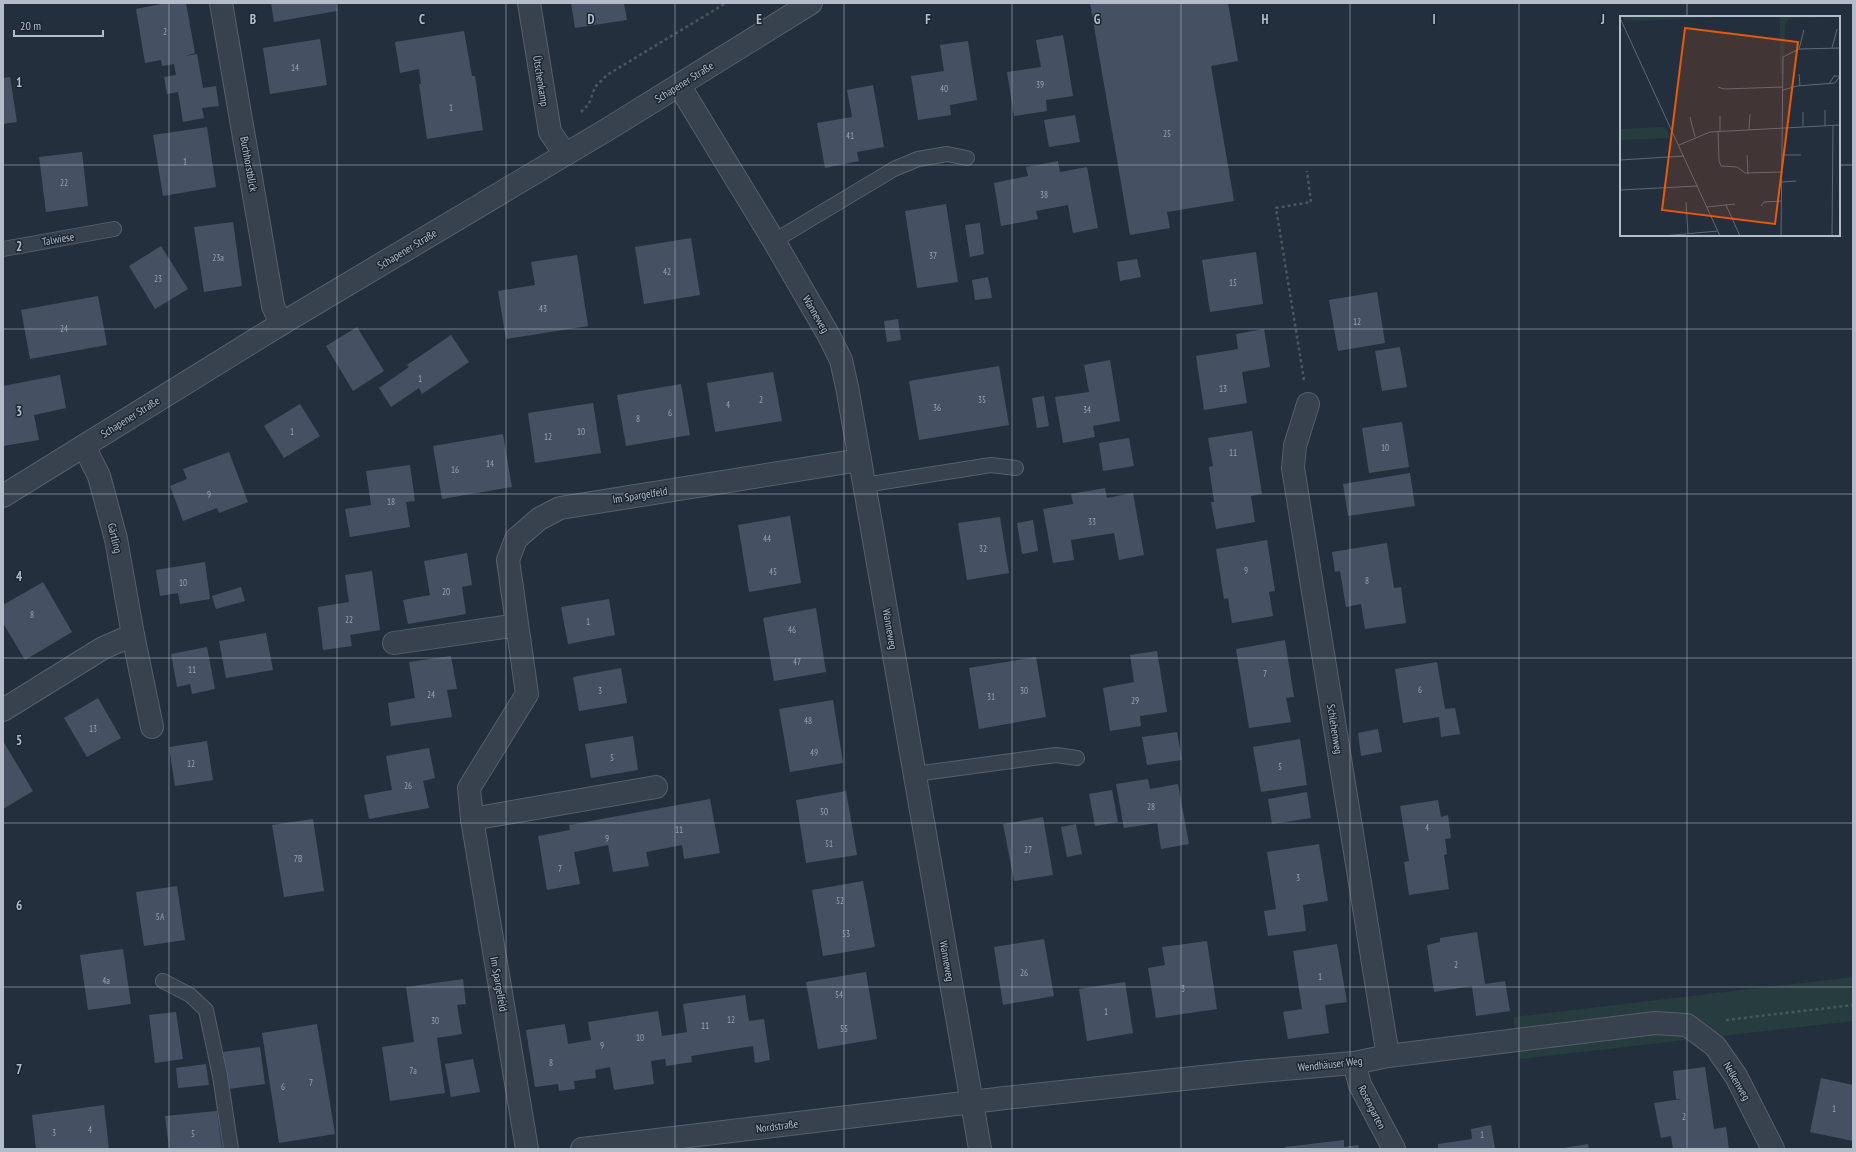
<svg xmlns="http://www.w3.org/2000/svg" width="1856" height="1152" viewBox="0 0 1856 1152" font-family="'PT Sans Narrow',sans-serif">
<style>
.green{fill:#263c3f}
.building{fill:#455162}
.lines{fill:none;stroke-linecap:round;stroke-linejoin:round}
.service-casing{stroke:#565f6c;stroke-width:16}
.minor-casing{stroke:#565f6c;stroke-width:24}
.tertiary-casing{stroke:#565f6c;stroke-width:24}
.path{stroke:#44595c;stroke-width:2.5;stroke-dasharray:3 3;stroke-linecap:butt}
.service{stroke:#38414e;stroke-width:14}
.minor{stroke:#38414e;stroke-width:22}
.tertiary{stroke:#38414e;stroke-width:22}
.grid{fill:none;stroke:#b4bcc9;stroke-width:1;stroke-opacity:0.55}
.labels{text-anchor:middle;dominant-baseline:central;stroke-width:3;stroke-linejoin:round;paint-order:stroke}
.number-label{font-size:9px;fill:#98a1af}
.street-label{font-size:11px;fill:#b4bcc9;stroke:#1d2633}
.inset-road{fill:none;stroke:#5e6776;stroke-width:1}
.view{fill:#e8590c;fill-opacity:0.15;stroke:#e8590c;stroke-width:2}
.inset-edge{fill:none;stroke:#b4bcc9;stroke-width:2}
.grid-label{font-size:13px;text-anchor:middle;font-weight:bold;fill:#b4bcc9;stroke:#1d2633;stroke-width:3;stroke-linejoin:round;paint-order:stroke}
</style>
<rect width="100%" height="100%" fill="#242f3e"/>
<polygon class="green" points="1853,977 1853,1021 1519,1059 1513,1017"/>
<g class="building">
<polygon points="166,3 186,3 195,53 185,56 197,54 203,88 216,86 219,106 202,108 204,118 183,122 178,92 167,94 164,77 176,75 174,64 162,66 161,60 145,63 136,9"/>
<polygon points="271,3 336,3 337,11 274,22"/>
<polygon points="571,3 624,3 627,20 575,28"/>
<polygon points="1090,3 1228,3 1238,61 1211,66 1234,201 1167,212 1170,228 1130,235"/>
<polygon points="464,31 472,76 475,76 483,130 427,139 419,84 421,84 419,69 400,73 395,42"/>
<polygon points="1063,35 1073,96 1046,100 1047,111 1014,116 1007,72 1041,67 1036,40"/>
<polygon points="320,39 327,85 270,94 263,48"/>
<polygon points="968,41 977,100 950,105 951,115 918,120 911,76 944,71 940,45"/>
<polygon points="10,77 17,122 3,124 3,78"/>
<polygon points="873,85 884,147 857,152 859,161 825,168 817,123 852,117 847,90"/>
<polygon points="1075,115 1080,142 1049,147 1044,120"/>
<polygon points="207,127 216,187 163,196 153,135"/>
<polygon points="82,152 88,206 46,212 39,157"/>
<polygon points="1058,161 1060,172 1087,167 1098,228 1073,233 1068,205 1036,211 1038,219 1001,226 994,183 1028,176 1026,167"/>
<polygon points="946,204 958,282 917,288 905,211"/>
<polygon points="233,222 242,286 204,292 194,227"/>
<polygon points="980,223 984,254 970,257 965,225"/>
<polygon points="691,238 700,295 644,304 635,247"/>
<polygon points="161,246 188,289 155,309 129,266"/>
<polygon points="1256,252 1263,304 1210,312 1202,260"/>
<polygon points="577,255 588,326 506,339 498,291 535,285 531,262"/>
<polygon points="1137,259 1141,277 1120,281 1117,262"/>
<polygon points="988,277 992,298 975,300 972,280"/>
<polygon points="1377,292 1385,343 1338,351 1329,300"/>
<polygon points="98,296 107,345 30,359 21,310"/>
<polygon points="898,319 901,340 887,342 884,321"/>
<polygon points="357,327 384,371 353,391 326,346"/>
<polygon points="1264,329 1270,367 1242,372 1247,403 1204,410 1196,356 1238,349 1236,334"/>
<polygon points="451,335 469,362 422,394 419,388 391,407 379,388 409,367 407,365"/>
<polygon points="1400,347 1407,387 1382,391 1375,351"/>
<polygon points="1110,360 1120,421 1093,426 1095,437 1063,443 1055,397 1089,392 1084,365"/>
<polygon points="999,366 1009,425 919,440 909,381"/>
<polygon points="773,372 782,421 715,432 707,383"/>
<polygon points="60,375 66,408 34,415 39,440 3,446 3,386"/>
<polygon points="681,384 690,435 626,446 617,395"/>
<polygon points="1044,396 1049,426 1037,428 1032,398"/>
<polygon points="593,403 601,453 535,463 528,413"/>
<polygon points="300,404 320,436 284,458 264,426"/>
<polygon points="1402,422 1409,467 1369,473 1362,428"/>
<polygon points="1252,431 1262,494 1251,496 1255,522 1216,529 1211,502 1214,502 1209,467 1213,466 1208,438"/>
<polygon points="503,434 512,487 442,499 433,446"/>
<polygon points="1129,438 1134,466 1103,471 1099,443"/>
<polygon points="229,452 248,502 219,513 217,508 183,521 170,486 187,479 183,469"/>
<polygon points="410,465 415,501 406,502 410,527 350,537 345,509 371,505 366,471"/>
<polygon points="1410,473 1415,506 1348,516 1343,484"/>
<polygon points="1105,488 1107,498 1133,493 1144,555 1119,560 1114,533 1071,540 1074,560 1053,563 1043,509 1073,504 1071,494"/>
<polygon points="790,516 801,583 749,592 738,525"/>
<polygon points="1000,517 1009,573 967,580 958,523"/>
<polygon points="1033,520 1038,551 1022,554 1017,523"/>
<polygon points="1267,540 1275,591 1269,592 1273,616 1232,623 1228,598 1224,599 1216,549"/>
<polygon points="1387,543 1394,588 1401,587 1406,623 1365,629 1361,604 1346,607 1340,571 1335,572 1332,552"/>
<polygon points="467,553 472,585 462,587 466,614 408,624 403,600 430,595 424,561"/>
<polygon points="205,562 210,599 180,604 178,593 160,596 156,570"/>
<polygon points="372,571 380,630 350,635 352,646 323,650 318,607 349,602 345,575"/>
<polygon points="43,582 72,632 25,660 3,623 3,605"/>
<polygon points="241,587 245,601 216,609 212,596"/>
<polygon points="609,599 615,635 568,644 561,607"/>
<polygon points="816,608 826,672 774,681 763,618"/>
<polygon points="266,633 273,670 226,678 219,641"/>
<polygon points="1285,640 1294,697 1286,698 1291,722 1249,728 1236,649"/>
<polygon points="207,647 215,689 192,694 190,684 177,687 171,654"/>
<polygon points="1157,651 1167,712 1140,716 1141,726 1110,731 1103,688 1134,682 1130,655"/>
<polygon points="451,656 457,689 447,690 452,717 391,726 388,703 415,698 409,662"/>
<polygon points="1036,657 1046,717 979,729 969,668"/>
<polygon points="1437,662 1445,709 1455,708 1460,734 1441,737 1439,717 1403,723 1395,669"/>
<polygon points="621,668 627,703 579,711 573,677"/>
<polygon points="98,698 121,738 87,757 64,718"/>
<polygon points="833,700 843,763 790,772 779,709"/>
<polygon points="1378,729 1382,752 1361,756 1358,733"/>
<polygon points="1177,732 1182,760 1147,765 1142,737"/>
<polygon points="633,736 638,770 591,778 585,744"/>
<polygon points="1300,739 1307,785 1261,792 1253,747"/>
<polygon points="3,741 33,791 3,809"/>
<polygon points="207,741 213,780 175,786 169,747"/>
<polygon points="429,748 435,778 423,781 429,808 369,819 364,795 392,790 386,756"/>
<polygon points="1148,779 1150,789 1178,784 1189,844 1161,849 1157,823 1124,828 1116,784"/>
<polygon points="1112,790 1118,822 1095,826 1089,794"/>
<polygon points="846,791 857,855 806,863 796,800"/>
<polygon points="1307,792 1311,818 1272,824 1268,799"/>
<polygon points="710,799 720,853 684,859 682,845 646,852 649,866 613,872 608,845 574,852 580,884 547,890 538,836 570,830 569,825"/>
<polygon points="1438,800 1441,817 1448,815 1451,838 1445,839 1447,854 1444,855 1449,889 1409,895 1404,862 1409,861 1400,806"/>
<polygon points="1043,817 1053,875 1014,881 1003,824"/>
<polygon points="313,819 324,891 284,897 272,825"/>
<polygon points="1076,824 1082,854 1067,857 1061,827"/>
<polygon points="1319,844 1328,901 1303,905 1306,931 1268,936 1264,911 1276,909 1267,852"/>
<polygon points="863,881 875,947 823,956 812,890"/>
<polygon points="177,886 185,940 144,946 136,892"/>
<polygon points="1477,932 1485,984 1505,981 1510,1011 1476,1016 1472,986 1434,992 1427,945 1440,942 1440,938"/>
<polygon points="1044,939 1054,996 1003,1005 994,947"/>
<polygon points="1207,941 1217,1009 1156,1018 1148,968 1165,965 1162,947"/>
<polygon points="1337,944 1347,1002 1325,1005 1329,1033 1288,1039 1283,1012 1302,1009 1293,951"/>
<polygon points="123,949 131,1004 88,1010 80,955"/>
<polygon points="866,972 877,1039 818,1049 806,982"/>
<polygon points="463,979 466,1004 457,1005 462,1034 437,1038 445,1093 390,1101 382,1047 414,1042 406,987"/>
<polygon points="1125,982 1133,1033 1087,1041 1079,989"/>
<polygon points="745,995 749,1021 764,1019 770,1060 755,1063 753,1046 691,1056 692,1062 666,1066 665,1059 651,1061 654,1084 614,1090 610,1067 595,1070 596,1078 574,1081 575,1089 559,1091 558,1084 535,1087 526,1030 565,1024 568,1044 591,1040 588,1022 658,1011 662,1036 687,1032 683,1004"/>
<polygon points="176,1012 183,1059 155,1063 149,1015"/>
<polygon points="317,1024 335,1134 279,1143 262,1033"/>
<polygon points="260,1047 265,1084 228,1089 223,1052"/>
<polygon points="473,1059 480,1092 451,1097 445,1064"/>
<polygon points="206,1064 209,1085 178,1088 176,1068"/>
<polygon points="1705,1067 1714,1129 1726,1127 1729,1149 1673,1149 1671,1136 1661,1138 1654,1103 1682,1099 1676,1099 1673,1071"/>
<polygon points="1821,1078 1853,1085 1853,1141 1810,1132"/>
<polygon points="104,1105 109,1149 36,1149 32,1115"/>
<polygon points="217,1111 222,1149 169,1149 165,1116"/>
<polygon points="1491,1125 1495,1149 1438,1149 1438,1144 1472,1139 1471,1129"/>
<polygon points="1344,1140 1344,1147 1358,1145 1359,1149 1285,1149 1285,1147"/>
<polygon points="1588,1144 1589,1149 1564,1149 1564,1148"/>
</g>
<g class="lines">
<g class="service-casing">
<g id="service">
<polyline points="774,241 894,169 918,159 947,154 967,158"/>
<polyline points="3,249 114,229"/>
<polyline points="864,485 991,465 1016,468"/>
<polyline points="915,774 1056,755 1077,758"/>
<polyline points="163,981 190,995 206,1010 220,1076 231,1149"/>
</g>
</g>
<g class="minor-casing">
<g id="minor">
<polyline points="221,3 273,306 281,324"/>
<polyline points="529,3 550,132 565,154"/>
<polyline points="679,85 774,241 828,334 841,360 847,387 860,460 980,1149"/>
<polyline points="1308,404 1295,446 1293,468 1388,1056"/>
<polyline points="84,446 99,476 116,539 133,635 152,727"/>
<polyline points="394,643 517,625"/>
<polyline points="3,710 103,648 133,635"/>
<polyline points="472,819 656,787"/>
<polyline points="1354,1063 1360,1085 1394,1149"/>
<polyline points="527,1149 472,819 469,788 527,694 508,560 516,539 539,519 560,508 860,460"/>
<polyline points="582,1149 1005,1098 1249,1072 1354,1063 1388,1056 1655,1023 1687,1025 1715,1046 1736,1076 1773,1149"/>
</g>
</g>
<g class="tertiary-casing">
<polyline id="tertiary" points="3,496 281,324 613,126 811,3"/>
</g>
<g class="path">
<polyline points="581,112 589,104 595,87 607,75 726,3"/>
<polyline points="1304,380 1276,208 1311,202 1307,171"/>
<polyline points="1726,1020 1853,1005"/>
</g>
<use href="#service" class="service"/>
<use href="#minor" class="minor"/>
<use href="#tertiary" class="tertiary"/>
</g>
<path class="grid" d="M169 3V1149M337 3V1149M506 3V1149M675 3V1149M844 3V1149M1012 3V1149M1181 3V1149M1350 3V1149M1519 3V1149M1687 3V17M3 165H1621M1839 165H1853M1687 235V1149M3 329H1853M3 494H1853M3 658H1853M3 823H1853M3 987H1853"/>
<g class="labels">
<g class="number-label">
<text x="165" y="31">2</text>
<text x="295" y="67">14</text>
<text x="1040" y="84">39</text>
<text x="944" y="88">40</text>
<text x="451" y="107">1</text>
<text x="1167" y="133">25</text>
<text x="850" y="135">41</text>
<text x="185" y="161">1</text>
<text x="64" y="182">22</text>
<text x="1044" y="194">38</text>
<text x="933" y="255">37</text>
<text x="218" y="257">23a</text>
<text x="667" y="271">42</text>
<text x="158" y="278">23</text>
<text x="1233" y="282">15</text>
<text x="543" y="308">43</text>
<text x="1357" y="321">12</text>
<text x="64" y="328">24</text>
<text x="420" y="378">1</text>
<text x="1223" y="388">13</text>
<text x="761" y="399">2</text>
<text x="982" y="399">35</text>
<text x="728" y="404">4</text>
<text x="937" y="407">36</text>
<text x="1087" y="409">34</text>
<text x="670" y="412">6</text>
<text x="638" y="418">8</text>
<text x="292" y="431">1</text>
<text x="581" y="431">10</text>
<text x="548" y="436">12</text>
<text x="1385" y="447">10</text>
<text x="1233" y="452">11</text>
<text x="490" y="463">14</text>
<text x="455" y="469">16</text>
<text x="209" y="494">9</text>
<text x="391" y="501">18</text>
<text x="1092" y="521">33</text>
<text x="767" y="538">44</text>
<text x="983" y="548">32</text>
<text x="1246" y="570">9</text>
<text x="773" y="571">45</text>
<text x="1367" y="580">8</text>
<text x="183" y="582">10</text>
<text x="446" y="591">20</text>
<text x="32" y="614">8</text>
<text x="349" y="619">22</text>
<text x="588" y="621">1</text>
<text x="792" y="629">46</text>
<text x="797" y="661">47</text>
<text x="192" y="669">11</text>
<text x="1265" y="673">7</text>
<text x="1420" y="689">6</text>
<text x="600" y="690">3</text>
<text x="1024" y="690">30</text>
<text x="431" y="694">24</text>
<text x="991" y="696">31</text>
<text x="1135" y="700">29</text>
<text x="808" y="720">48</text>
<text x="93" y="728">13</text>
<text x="814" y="752">49</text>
<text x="612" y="757">5</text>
<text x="191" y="763">12</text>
<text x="1280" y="766">5</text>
<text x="408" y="785">26</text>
<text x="1151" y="806">28</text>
<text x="824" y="811">50</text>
<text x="1427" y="827">4</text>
<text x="679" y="829">11</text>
<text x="607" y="838">9</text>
<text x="829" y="843">51</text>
<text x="1028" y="849">27</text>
<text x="298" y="858">7B</text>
<text x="560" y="868">7</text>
<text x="1298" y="877">3</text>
<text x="840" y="900">52</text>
<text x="160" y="916">5A</text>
<text x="846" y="933">53</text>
<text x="1456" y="964">2</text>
<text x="1024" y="972">26</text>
<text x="1320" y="976">1</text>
<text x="106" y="980">4a</text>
<text x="1183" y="988">3</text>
<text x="839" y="994">54</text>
<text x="1106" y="1011">1</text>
<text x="731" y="1019">12</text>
<text x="435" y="1020">30</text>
<text x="705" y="1025">11</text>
<text x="844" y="1028">55</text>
<text x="640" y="1037">10</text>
<text x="602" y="1045">9</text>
<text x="551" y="1062">8</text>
<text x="413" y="1070">7a</text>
<text x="311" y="1082">7</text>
<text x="283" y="1086">6</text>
<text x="1834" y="1108">1</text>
<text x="1684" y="1116">2</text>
<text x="90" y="1129">4</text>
<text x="54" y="1132">3</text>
<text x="193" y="1133">5</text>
<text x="1482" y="1134">1</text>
</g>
<g class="street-label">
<text transform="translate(541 81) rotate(81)">Ütschenkamp</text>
<text transform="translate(684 82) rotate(-32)">Schapener Straße</text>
<text transform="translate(249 164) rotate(80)">Buchhorstblick</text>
<text transform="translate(58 239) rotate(-10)">Talwiese</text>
<text transform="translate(407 249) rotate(-31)">Schapener Straße</text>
<text transform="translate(816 314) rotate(60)">Wanneweg</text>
<text transform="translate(130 417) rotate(-32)">Schapener Straße</text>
<text transform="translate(640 495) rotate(-9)">Im Spargelfeld</text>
<text transform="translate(115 538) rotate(77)">Gärtling</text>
<text transform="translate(890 629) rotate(80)">Wanneweg</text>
<text transform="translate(1335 729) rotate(81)">Schlehenweg</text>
<text transform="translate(947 961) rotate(80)">Wanneweg</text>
<text transform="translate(499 984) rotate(80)">Im Spargelfeld</text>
<text transform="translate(1330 1064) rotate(-6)">Wendhäuser Weg</text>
<text transform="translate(1737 1081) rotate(60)">Nelkenweg</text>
<text transform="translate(1372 1107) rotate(63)">Rosengarten</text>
<text transform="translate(777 1126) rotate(-7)">Nordstraße</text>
</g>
</g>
<g transform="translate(1620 16)">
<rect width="220" height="220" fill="#242f3e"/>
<path d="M2 0H130L5 5ZM160 0H220L168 3 165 9 164 58H160ZM45 111 50 122 0 124V113Z" fill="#263c3f"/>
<path class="inset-road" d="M0 2 100 220M212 32 217 13M179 33 184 14M179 58 180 70M209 68 214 60H219M98 71 104 73 163 71M163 74 177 70 215 67 220 60M205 94V110M70 101 75 121M183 111V96M129 114 130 98M98 115 99 145 101 150 117 151 125 157 162 156M100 115V100M59 129 90 116 220 109M127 139 128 158M162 139H181M0 144 64 140M162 166 176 165M0 174 78 170M66 186 68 218M106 189 120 220M141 190 144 186 162 185M87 191 115 188M43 220 98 215M161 220 163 41 179 33 220 32M212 220 213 110"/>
<path class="view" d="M65 12 178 26 155 208 42 194Z"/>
<rect width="220" height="220" class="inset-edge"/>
</g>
<g class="grid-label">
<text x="253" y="24">B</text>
<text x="422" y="24">C</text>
<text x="591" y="24">D</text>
<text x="759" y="24">E</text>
<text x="928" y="24">F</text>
<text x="1097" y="24">G</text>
<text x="1265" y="24">H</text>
<text x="1434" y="24">I</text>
<text x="1603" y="24">J</text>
<text x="19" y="87">1</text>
<text x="19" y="251">2</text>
<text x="19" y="416">3</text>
<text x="19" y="581">4</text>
<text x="19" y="745">5</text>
<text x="19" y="910">6</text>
<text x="19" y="1074">7</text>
</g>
<rect width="1856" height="1152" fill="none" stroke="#b4bcc9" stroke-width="8"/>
<path d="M14 30v6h89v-6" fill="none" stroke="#b4bcc9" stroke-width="2"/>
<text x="20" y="30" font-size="12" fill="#b4bcc9" stroke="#1d2633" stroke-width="3" paint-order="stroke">20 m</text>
</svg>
